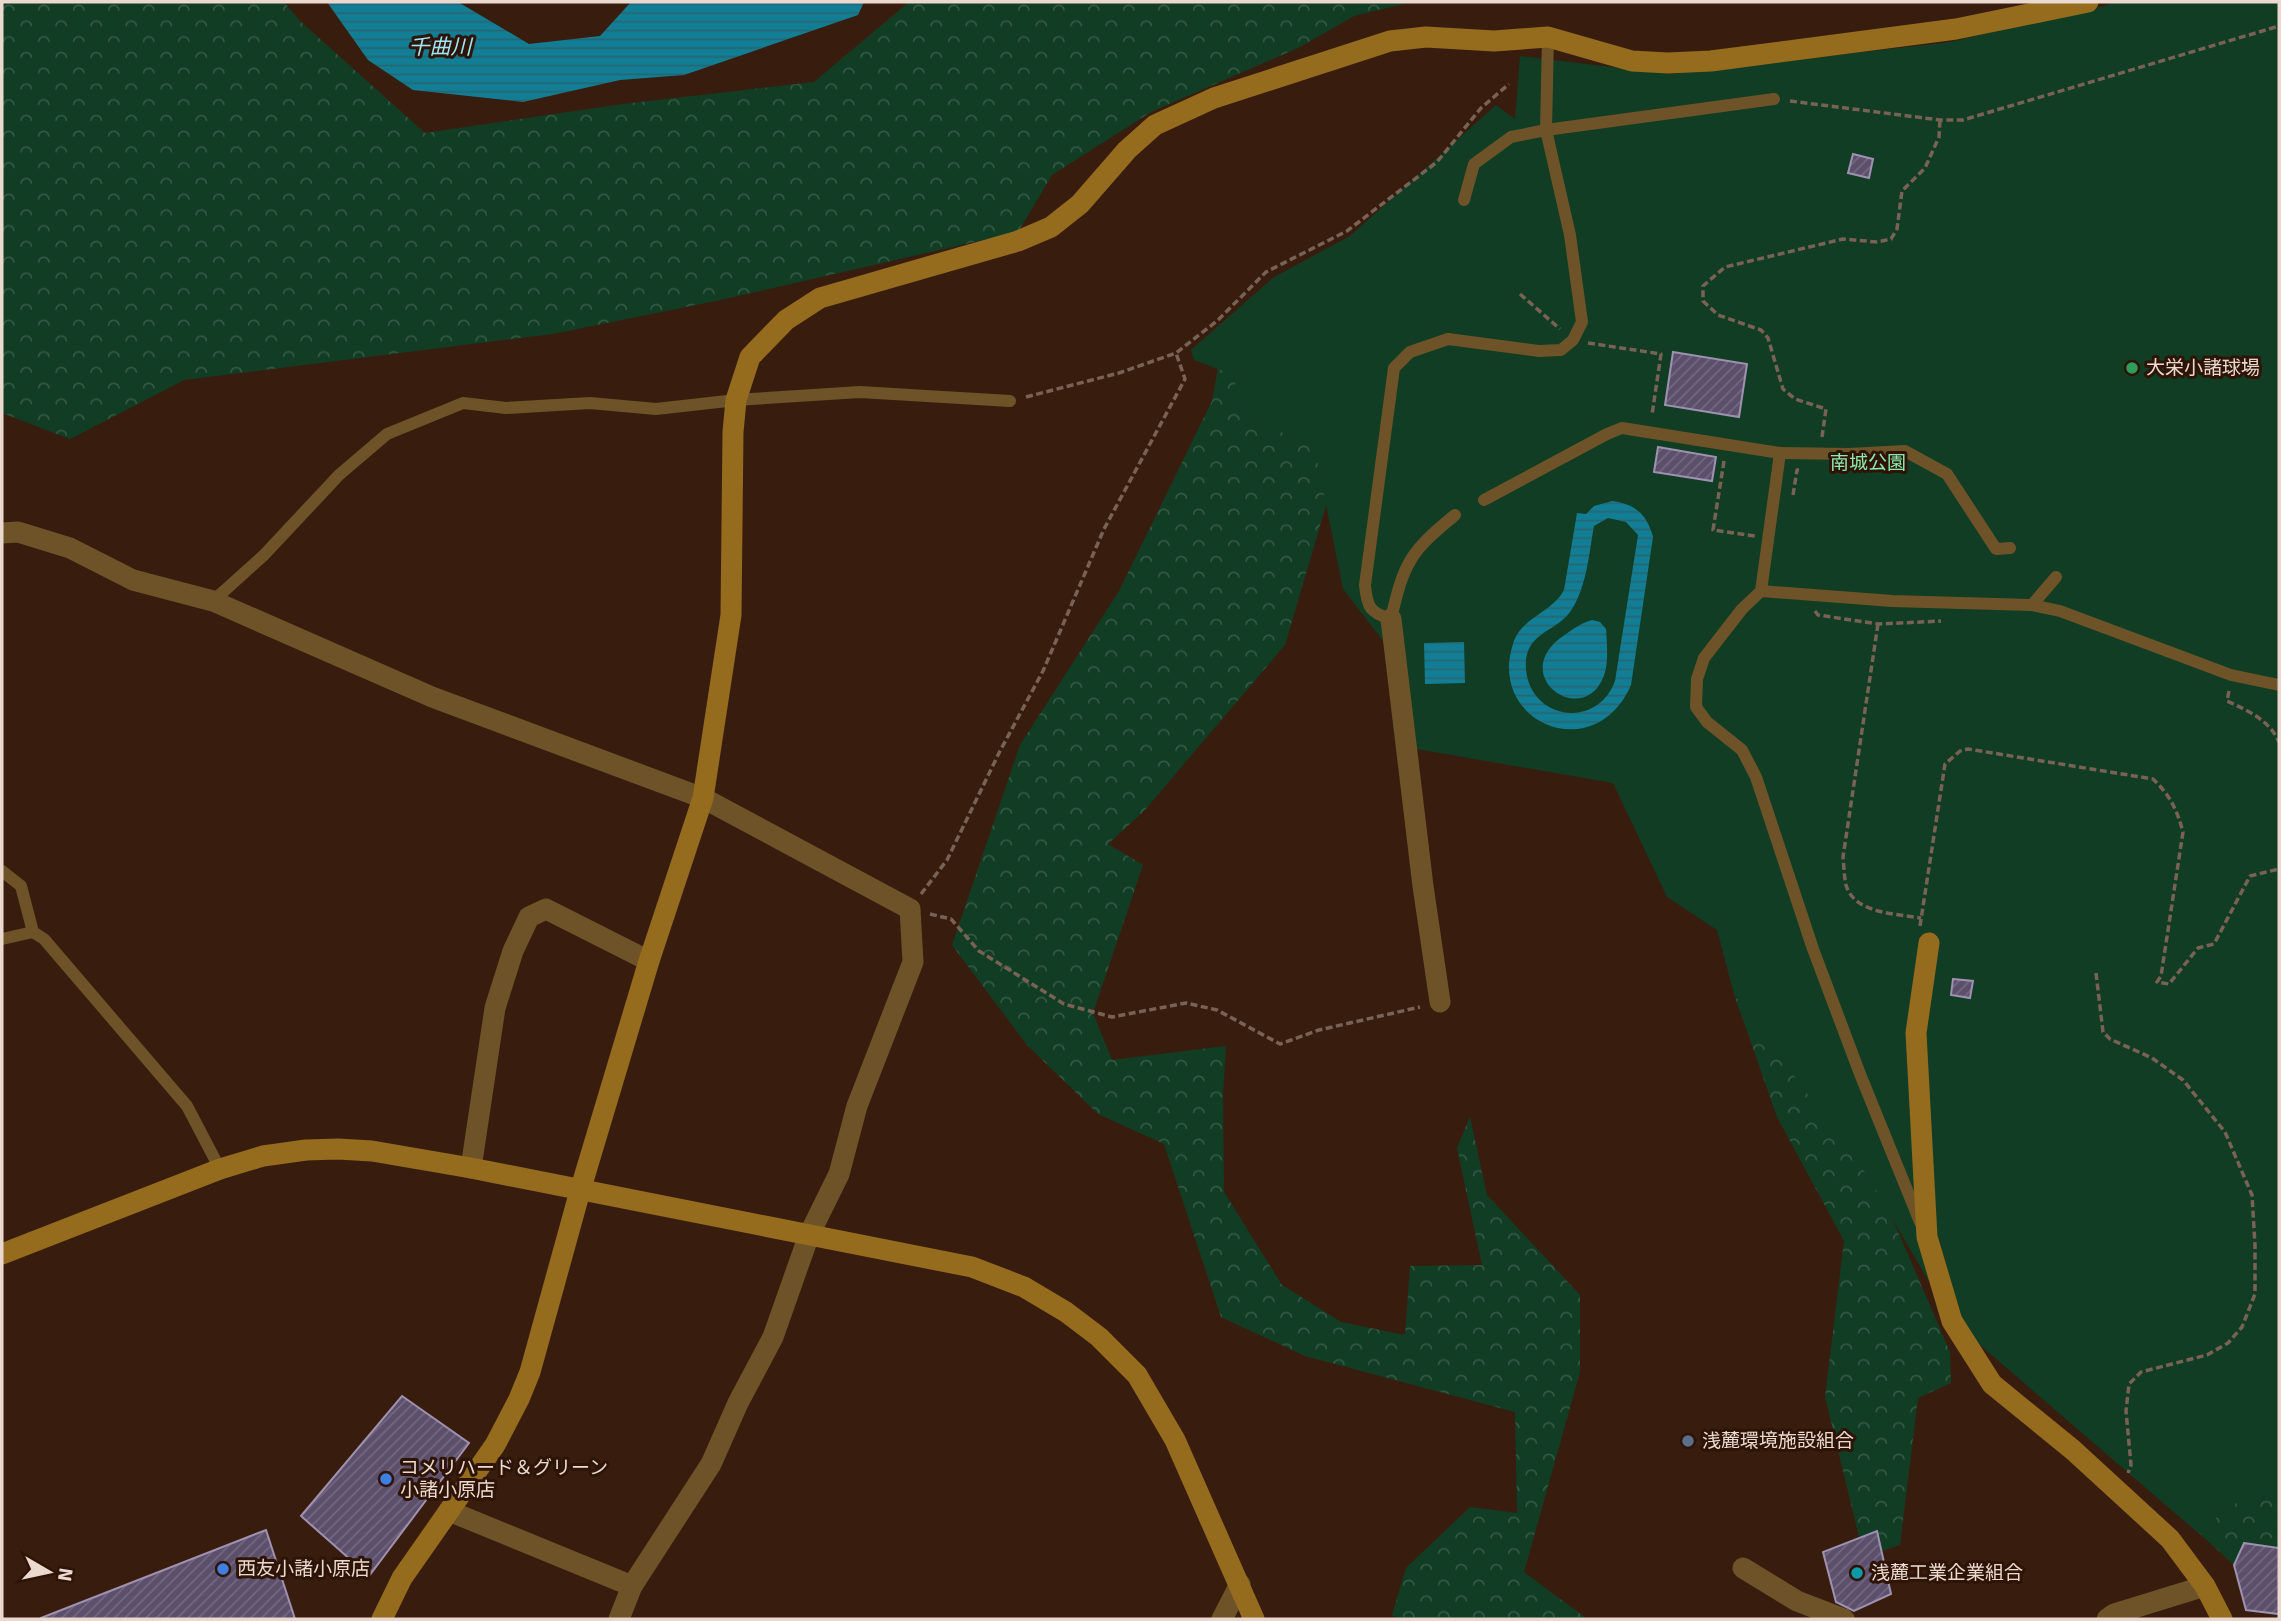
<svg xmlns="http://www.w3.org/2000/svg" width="2281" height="1621" viewBox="0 0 2281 1621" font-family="Signika,'Noto Sans JP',sans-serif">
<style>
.forest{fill:url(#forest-crowns)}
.park{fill:#103d24}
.water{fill:url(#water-rules);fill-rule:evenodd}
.building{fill:url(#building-hatch);stroke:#9f91b0;stroke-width:2}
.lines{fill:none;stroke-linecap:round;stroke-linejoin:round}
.path{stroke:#796155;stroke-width:3.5;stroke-dasharray:7 3.5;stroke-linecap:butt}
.lane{stroke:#6d5327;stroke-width:12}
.street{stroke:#6d5327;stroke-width:21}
.secondary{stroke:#956b1e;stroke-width:21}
.leisure-dot{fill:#2e9e5b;stroke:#2d1406;stroke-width:2.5}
.service-dot{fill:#5c6f8a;stroke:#2d1406;stroke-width:2.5}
.shop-dot{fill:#3f7fe0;stroke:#2d1406;stroke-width:2.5}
.culture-dot{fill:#0f9aa8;stroke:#2d1406;stroke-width:2.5}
.labels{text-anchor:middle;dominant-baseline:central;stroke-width:6;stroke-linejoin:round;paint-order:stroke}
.poi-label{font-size:19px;fill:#ebd9d0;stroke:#2d1406;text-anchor:start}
.park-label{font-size:19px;fill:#8aeaaf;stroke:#2d1406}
.water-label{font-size:21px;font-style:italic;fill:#9fe5f8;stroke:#2d1406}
</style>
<defs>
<pattern id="forest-crowns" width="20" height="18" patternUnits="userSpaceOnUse" patternTransform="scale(1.75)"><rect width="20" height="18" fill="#103d24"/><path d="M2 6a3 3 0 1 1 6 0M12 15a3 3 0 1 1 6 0" fill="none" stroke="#335843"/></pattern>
<pattern id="water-rules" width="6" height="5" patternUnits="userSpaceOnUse" patternTransform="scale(1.75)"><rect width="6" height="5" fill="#127e95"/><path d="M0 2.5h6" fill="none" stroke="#276672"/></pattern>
<pattern id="building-hatch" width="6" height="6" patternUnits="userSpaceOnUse" patternTransform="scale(1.75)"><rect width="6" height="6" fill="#5c4f6c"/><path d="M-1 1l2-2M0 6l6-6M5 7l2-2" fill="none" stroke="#746880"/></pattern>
</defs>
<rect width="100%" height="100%" fill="#381d0f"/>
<g class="forest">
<polygon points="2,2 284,2 300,21 425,133 623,104 814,82 909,2 1412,2 1354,16 1298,48 1151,112 1052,175 1018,232 725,299 553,334 184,380 70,439 2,413"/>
<polygon points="1378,215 1355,407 1285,645 1144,811 1108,844 1143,865 1093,1013 1112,1060 1226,1046 1223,1093 1224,1192 1282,1285 1341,1322 1405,1335 1410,1266 1482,1265 1457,1148 1470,1117 1487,1195 1580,1295 1580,1372 1524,1572 1587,1619 1400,1619 1392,1615 1406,1568 1470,1507 1517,1513 1515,1412 1305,1356 1221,1317 1164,1144 1098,1114 1027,1045 952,945 1020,745 1119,591 1212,401 1225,330"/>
<polygon points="1734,994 1874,1176 1950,1352 1951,1383 1918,1398 1900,1545 1864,1557 1825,1397 1844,1241 1777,1117"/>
<polygon points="2279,1396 2279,1556 2234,1565 2166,1503"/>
</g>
<polygon class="park" points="2113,2 2279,2 2279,1498 2240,1500 2197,1532 1952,1321 1865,1172 1734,994 1717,930 1667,897 1613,783 1405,747 1394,655 1343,589 1314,445 1240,416 1234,375 1194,360 1191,350 1274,277 1350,236 1496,105 1515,119 1520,56 1671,74 1950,42 2104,6"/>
<g class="water">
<polygon points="327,2 458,2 529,44 600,36 631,2 864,2 858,15 684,75 620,80 523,102 413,90 368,60"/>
<path d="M1612 501C1636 504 1647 515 1653 537L1631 685C1595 768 1487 723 1513 644 1521 617 1552 613 1564 590L1577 513 1586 514 1594 506ZM1608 518 1626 522 1638 535 1615 681C1597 730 1530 720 1526 669 1523 631 1558 633 1572 609 1587 585 1589 553 1594 526Z"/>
<path d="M1592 620 1600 622 1606 629C1607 644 1609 665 1603 678 1582 727 1511 678 1559 639 1569 632 1580 623 1592 620Z"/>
<polygon points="1464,642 1465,683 1425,684 1424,643"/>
</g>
<g class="building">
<polygon points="1853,154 1873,159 1869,178 1848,173"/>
<polygon points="1673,352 1747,364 1739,417 1665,405"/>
<polygon points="1658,447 1716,457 1712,481 1654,472"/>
<polygon points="1953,979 1973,981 1970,998 1951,995"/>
<polygon points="402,1396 469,1443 369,1576 301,1516"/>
<polygon points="266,1530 295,1619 41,1619 41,1618"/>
<polygon points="1877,1531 1891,1594 1854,1611 1836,1602 1823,1552"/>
<polygon points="2244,1543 2279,1548 2279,1614 2246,1610 2234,1565"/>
</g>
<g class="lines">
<g class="path">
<polyline points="1790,101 1940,120 1963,120 2279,26"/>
<polyline points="1520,294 1560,329"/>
<polyline points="1588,343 1661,354 1652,415"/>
<polyline points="1026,397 1119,373 1176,353 1217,321 1266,272 1347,231 1437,162 1481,108 1509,84"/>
<polyline points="1822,437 1826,409 1795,399 1783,389 1768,338 1761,330 1718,315 1703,301 1703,286 1725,267 1843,239 1877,242 1891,239 1897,229 1902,191 1925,168 1939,137 1940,120"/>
<polyline points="1724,461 1713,530 1755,536"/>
<polyline points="1793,495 1797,470 1799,470"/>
<polyline points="1815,611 1818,615 1878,624 1941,621"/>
<path d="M1878 624 1843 857C1844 866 1844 876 1846 885 1854 914 1898 914 1921 918"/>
<path d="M2229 691 2227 701C2249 711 2269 720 2279 742"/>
<polyline points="921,894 947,860 1000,751 1043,671 1104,529 1185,379 1176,353"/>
<polyline points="930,914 951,919 979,951 1064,1004 1112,1017 1186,1003 1217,1010 1280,1044 1319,1030 1420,1007"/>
<path d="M1920 926 1945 764 1960 751 1968 749 2153 779C2170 795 2177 810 2183 832L2161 976 2157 982 2169 984 2198 948 2214 944 2250 876 2279 869"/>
<polyline points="2096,973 2103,1032 2110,1039 2152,1058 2183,1080 2225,1132 2252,1195 2255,1245 2255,1294 2242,1327 2228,1343 2207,1355 2141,1372 2129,1384 2126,1411 2131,1465 2128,1473"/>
</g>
<g class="lane">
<polyline points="1464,200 1474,164 1511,137 1546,130 1774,99"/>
<polyline points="1780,453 1849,454 1905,451 1947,474 1996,549 2010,548"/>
<polyline points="1484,500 1607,434 1622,428 1780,453 1761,591 1742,609 1704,658 1697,679 1696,707 1707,722 1742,750 1756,777 1813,949 1860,1074 1920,1222"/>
<path d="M1455 515C1410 552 1404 562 1391 619 1370 613 1367 607 1365 585L1394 368 1410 352 1448 339 1539 351 1561 350 1573 340 1582 322 1570 235 1546 130 1548 37"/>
<polyline points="1761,591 1892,601 2032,605 2056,577"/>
<polyline points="213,601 264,555 339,475 387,434 463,403 506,408 590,403 656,409 736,400 860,392 1010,401"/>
<polyline points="2032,605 2060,611 2231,675 2279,685"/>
<polyline points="2,871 21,886 33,932 44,939 187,1106 220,1169"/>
<polyline points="2,939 33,932"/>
</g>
<g class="street">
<polyline points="2,533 18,532 70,548 133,580 213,601 432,697 703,798 910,909 913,962 857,1106 839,1174 809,1235 773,1337 738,1403 711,1464 632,1586 619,1619"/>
<polyline points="1391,619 1423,886 1440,1002"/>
<polyline points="471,1168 495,1008 513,951 529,917 546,909 649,961"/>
<polyline points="449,1511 632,1586"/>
<polyline points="1743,1568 1797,1601 1844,1619"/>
<polyline points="1222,1619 1240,1584"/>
<polyline points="2107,1619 2114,1614 2205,1586"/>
</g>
<g class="secondary">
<polyline points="1929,943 1916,1033 1927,1237 1952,1321 1992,1384 2073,1450 2170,1539 2205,1586 2222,1619"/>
<polyline points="2,1254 220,1169 263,1156 306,1150 338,1149 372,1151 471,1168 972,1267 1024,1287 1066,1312 1099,1337 1137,1375 1175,1440 1254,1619"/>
<polyline points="382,1619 402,1578 495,1445 519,1399 530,1372 580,1191 649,961 703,798 731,615 733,432 736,400 750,357 786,320 820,298 1018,241 1051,227 1080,204 1127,150 1155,125 1214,98 1390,41 1426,37 1494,41 1548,37 1632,61 1668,63 1711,61 1956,29 2088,2"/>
</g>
</g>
<circle class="leisure-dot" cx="2132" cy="368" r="7"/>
<circle class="service-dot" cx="1688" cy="1441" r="7"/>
<g class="shop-dot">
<circle cx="386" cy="1479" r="7"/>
<circle cx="223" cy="1569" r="7"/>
</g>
<circle class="culture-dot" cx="1857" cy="1573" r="7"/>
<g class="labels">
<g class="poi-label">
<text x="2146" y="368">大栄小諸球場</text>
<text x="1702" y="1441">浅麓環境施設組合</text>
<text x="400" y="1468">コメリハード＆グリーン<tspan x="400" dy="22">小諸小原店</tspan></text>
<text x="237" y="1569">西友小諸小原店</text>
<text x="1871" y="1573">浅麓工業企業組合</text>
</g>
<g class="park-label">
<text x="1868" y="463">南城公園</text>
</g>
<g class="water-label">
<text x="440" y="47">千曲川</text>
</g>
</g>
<rect width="2281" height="1621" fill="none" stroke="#ebd9d0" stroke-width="7"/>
<g transform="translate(49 1572) rotate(99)" stroke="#2d1406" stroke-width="5" paint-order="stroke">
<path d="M0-5L12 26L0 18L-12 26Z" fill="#ebd9d0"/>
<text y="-10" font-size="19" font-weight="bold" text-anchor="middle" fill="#ebd9d0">N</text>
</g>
</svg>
